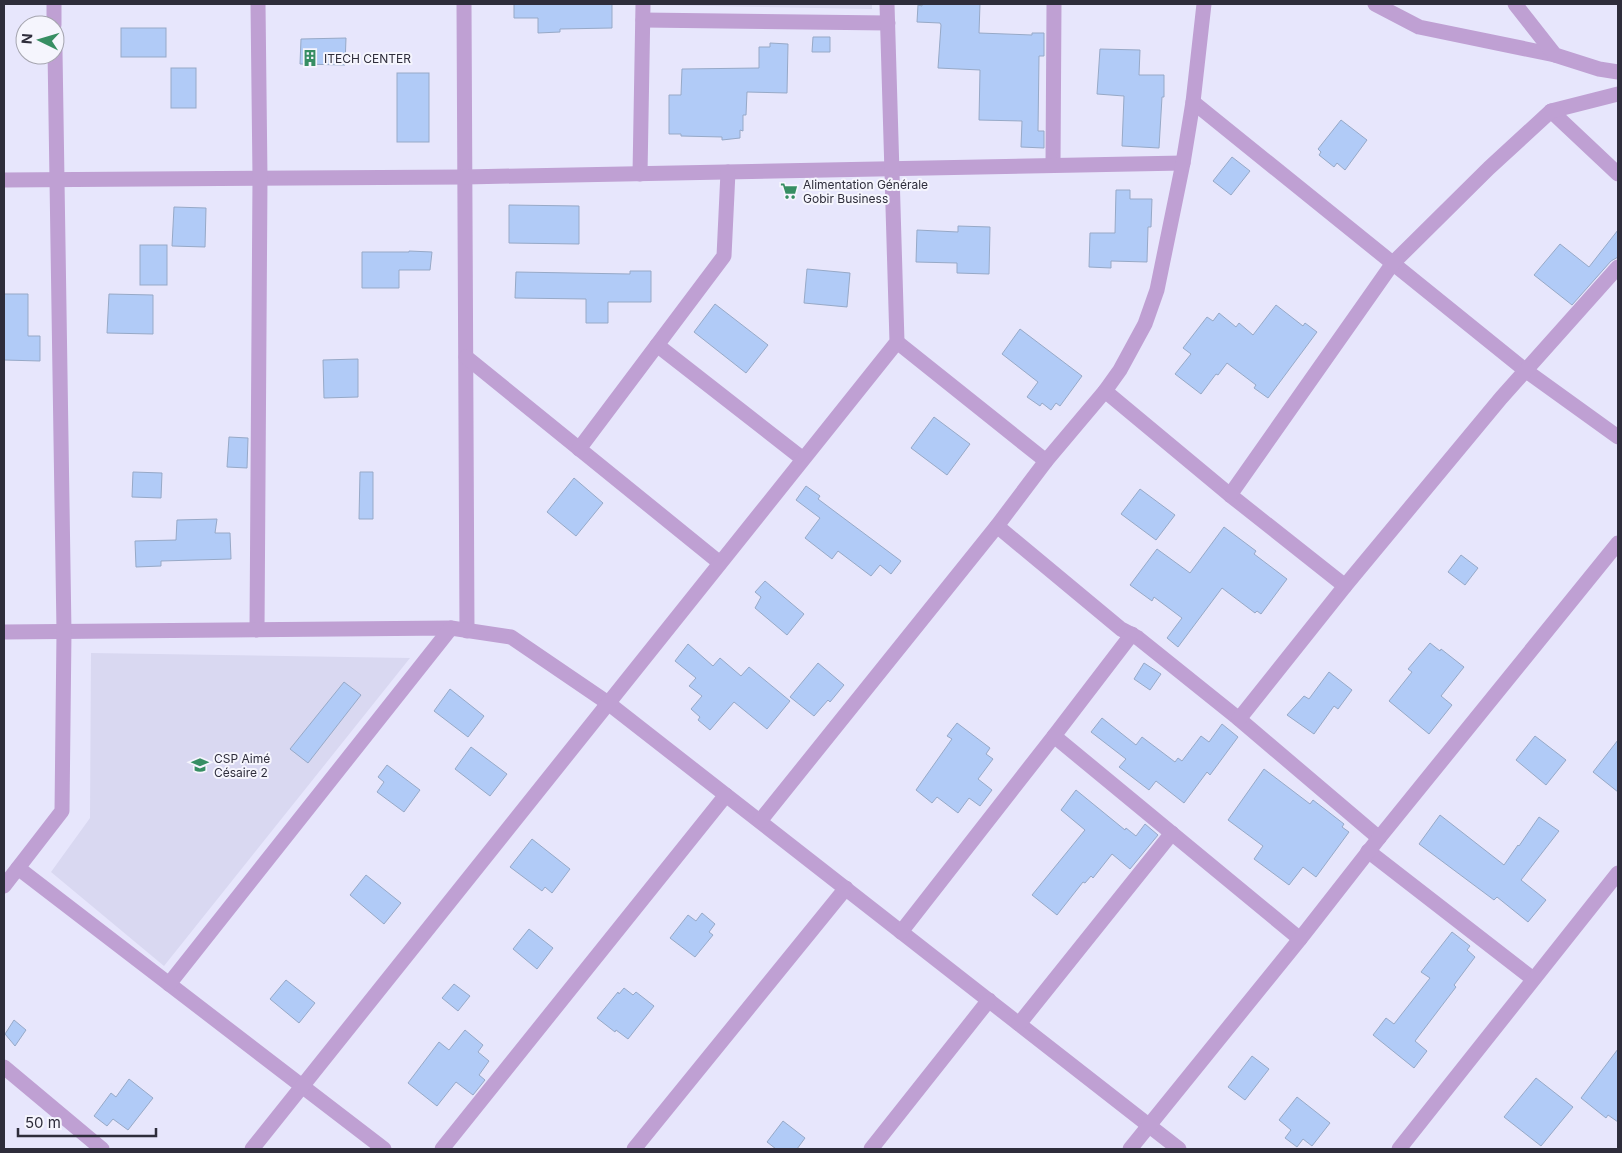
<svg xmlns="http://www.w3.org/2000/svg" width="1622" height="1153" viewBox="0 0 1622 1153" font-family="Inter,sans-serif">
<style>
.built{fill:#d9d8f1}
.building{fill:#b1cbf7;stroke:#97a9c7}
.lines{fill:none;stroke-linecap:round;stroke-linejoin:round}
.minor{stroke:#bfa0d3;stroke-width:15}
.labels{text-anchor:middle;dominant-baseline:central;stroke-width:4;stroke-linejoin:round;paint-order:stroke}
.poi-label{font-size:12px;fill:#2e2d3b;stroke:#f5f5fd;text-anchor:start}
</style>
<rect width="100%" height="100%" fill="#e7e6fc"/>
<g class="built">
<polygon points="661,4 872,4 872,9 661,5"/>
<polygon points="91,653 410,658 164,966 51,872 90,818"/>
</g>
<g class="building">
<polygon points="514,4 612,4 612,28 560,29 560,32 538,33 538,18 514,18"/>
<polygon points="922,4 980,4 979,33 1032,35 1032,33 1044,33 1044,56 1039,56 1038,131 1044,131 1044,148 1021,147 1022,121 979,120 980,70 938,68 941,25 940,23 917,22 918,5 922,6"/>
<rect x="121" y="28" width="45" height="29"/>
<polygon points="813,37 830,37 830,52 812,52"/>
<polygon points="346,38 345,65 300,64 301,39"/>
<polygon points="770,43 788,44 787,93 747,92 746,115 743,115 743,131 740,130 740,138 722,140 722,137 681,136 681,134 669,134 669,95 681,95 682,69 759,68 759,47 770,47"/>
<polygon points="1100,49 1140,50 1139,75 1164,75 1164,97 1162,97 1159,148 1122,146 1124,96 1097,94"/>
<rect x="171" y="68" width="25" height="40"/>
<rect x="397" y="73" width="32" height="69"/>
<polygon points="1341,120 1367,140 1345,170 1337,163 1334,167 1319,155 1321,152 1318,149"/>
<polygon points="1232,157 1250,171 1231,195 1213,181"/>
<polygon points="1116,190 1130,190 1130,199 1152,199 1151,227 1148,227 1147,262 1111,261 1111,268 1089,267 1090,233 1115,233"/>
<polygon points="509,205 579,206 579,244 509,243"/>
<polygon points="174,207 206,208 205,247 172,246"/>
<polygon points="958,226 990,227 989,274 957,273 957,263 916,262 917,230 958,232"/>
<polygon points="1618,230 1618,257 1611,261 1572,305 1534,275 1560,244 1589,267"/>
<rect x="140" y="245" width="27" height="40"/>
<polygon points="409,251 432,252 430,270 399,270 399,288 362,288 362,252 409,252"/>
<polygon points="807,269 850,273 847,307 804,303"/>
<polygon points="630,271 651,271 651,302 608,302 608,323 586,323 586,299 515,298 516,272 630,274"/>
<polygon points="4,294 28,294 28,336 40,336 40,361 4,360"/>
<polygon points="109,294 153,295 153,334 107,333"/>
<polygon points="715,304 768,345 746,373 694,332"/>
<polygon points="1276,305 1303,326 1305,323 1317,332 1268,398 1254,388 1256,385 1227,363 1218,375 1216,374 1201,394 1175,374 1191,354 1183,348 1207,317 1213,321 1219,313 1236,327 1239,323 1253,335"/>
<polygon points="1020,329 1082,376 1060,406 1056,403 1051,410 1042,403 1040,406 1027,397 1038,382 1002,354"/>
<polygon points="358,359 358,397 324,398 323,360"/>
<polygon points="934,417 970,444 947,475 911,448"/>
<polygon points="229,437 248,438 247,468 227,467"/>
<polygon points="133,472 162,473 161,498 132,497"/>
<polygon points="360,472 373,472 373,519 359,519"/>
<polygon points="574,478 603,503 576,536 547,512"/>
<polygon points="806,486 820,496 818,499 901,561 891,574 880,565 871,576 838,551 832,559 805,538 820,518 796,500"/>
<polygon points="1140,489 1175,515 1156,540 1121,514"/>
<polygon points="217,519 215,533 230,533 231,559 161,561 161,566 136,567 135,541 176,540 177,520"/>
<polygon points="1224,527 1256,551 1254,554 1287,579 1261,614 1257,611 1255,613 1222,588 1178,647 1167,638 1182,618 1154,597 1152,601 1130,585 1157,549 1190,573"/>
<polygon points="1461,555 1478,568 1465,585 1448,572"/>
<polygon points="765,581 804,614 787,635 755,608 761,597 755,592"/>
<polygon points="1430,643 1440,651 1441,649 1464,667 1441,696 1452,705 1429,734 1389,701 1412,672 1408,669"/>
<polygon points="688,644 713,666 720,658 741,676 749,667 790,701 767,729 734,702 710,730 698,720 700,717 691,709 702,696 689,686 696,678 675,661"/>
<polygon points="818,663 844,685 830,702 828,700 814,716 790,697"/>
<polygon points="1144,663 1161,674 1150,690 1134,679"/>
<polygon points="1329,672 1352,690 1338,709 1334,706 1314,734 1287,715 1304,696 1309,699"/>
<polygon points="344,682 361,695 308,763 290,749"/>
<polygon points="450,689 484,716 468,737 434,711"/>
<polygon points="1102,718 1136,745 1142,737 1175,762 1178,758 1182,761 1201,736 1209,742 1222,724 1238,737 1210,775 1207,772 1184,803 1156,781 1149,790 1119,767 1126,759 1091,732"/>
<polygon points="957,723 990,748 986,754 993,759 978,779 992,790 980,806 969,798 958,813 937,797 932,803 916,790 952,739 947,736"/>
<polygon points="1535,736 1566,760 1546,785 1516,760"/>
<polygon points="1618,740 1618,792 1593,772"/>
<polygon points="471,747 507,774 490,796 455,769"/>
<polygon points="387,765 420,790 404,812 377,792 384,782 378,777"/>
<polygon points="1264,769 1310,804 1313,800 1344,824 1342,827 1349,832 1316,877 1303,867 1289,885 1254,859 1263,846 1228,820"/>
<polygon points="1076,790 1125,830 1126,828 1136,836 1145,824 1158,835 1130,869 1112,854 1093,878 1091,876 1085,883 1083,882 1057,915 1032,895 1085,830 1061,810"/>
<polygon points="1440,815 1504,865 1518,845 1519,846 1539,817 1559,831 1521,880 1546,900 1528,922 1497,897 1494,900 1419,844"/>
<polygon points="532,839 570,869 552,893 545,887 542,891 510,867"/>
<polygon points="366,875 401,903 384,924 350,895"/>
<polygon points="702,913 715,924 709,932 713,935 695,957 670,938 688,915 696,921"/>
<polygon points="529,929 553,948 537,969 513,949"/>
<polygon points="1452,932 1470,946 1467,950 1475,957 1454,985 1456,987 1415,1041 1427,1051 1414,1068 1373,1035 1386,1018 1394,1024 1430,978 1421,972"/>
<polygon points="286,980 315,1003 299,1023 270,999"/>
<polygon points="454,984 470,996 458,1011 442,998"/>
<polygon points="624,988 633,995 636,992 654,1006 628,1039 616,1030 615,1032 597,1018 618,992 619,994"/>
<polygon points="14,1020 26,1030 15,1046 5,1034"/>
<polygon points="465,1030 483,1045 478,1052 489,1061 479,1075 485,1080 473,1095 456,1082 437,1106 408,1083 439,1042 449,1050"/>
<polygon points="1618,1049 1618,1122 1608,1115 1606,1118 1581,1098"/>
<polygon points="1252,1056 1269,1069 1245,1100 1228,1087"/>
<polygon points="1536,1078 1573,1107 1541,1146 1504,1117"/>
<polygon points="129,1079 153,1098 128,1130 113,1119 107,1126 94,1116 111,1093 116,1097"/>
<polygon points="1297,1097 1330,1123 1312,1146 1303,1139 1297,1147 1285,1138 1291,1130 1279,1120"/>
<polygon points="783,1121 805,1138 797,1149 776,1149 767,1142"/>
</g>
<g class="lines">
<g class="minor">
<polyline points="54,4 54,25"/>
<polyline points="464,4 467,631"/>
<polyline points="1375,4 1419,27 1555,55"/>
<polyline points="1515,4 1555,55 1599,69 1618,72"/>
<polyline points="643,20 888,23"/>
<polyline points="1193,102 1525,370 1618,437"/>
<polyline points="1551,111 1618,174"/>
<polyline points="1053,165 1054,4"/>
<polyline points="640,174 643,4"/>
<polyline points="4,180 465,177 1183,163"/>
<polyline points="897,342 1046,461"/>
<polyline points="657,345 803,459"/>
<polyline points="466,357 720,563"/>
<polyline points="1105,391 1230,495 1345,586"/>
<polyline points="579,449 724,256 728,172"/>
<polyline points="1230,495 1393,263 1489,168 1551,111 1618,94"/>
<polyline points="997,526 1121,629 1138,638 1239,719 1379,838"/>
<polyline points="257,630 260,178 258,4"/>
<polyline points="4,632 451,628 511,637 608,703 1179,1149"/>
<polyline points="1239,719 1345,586 1501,398 1618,267"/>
<polyline points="1054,736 1300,939"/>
<polyline points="760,821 997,526 1046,461 1105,391 1120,370 1145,324 1157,290 1183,163 1193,102 1204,4"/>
<polyline points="1368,851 1533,979"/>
<polyline points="18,868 384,1149"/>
<polyline points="4,886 62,811 64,632 55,51"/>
<polyline points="901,932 1054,736 1132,634"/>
<polyline points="169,984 451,628"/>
<polyline points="1019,1024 1172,833"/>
<polyline points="4,1067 102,1149"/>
<polyline points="252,1149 897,342 887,4"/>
<polyline points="442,1149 726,795"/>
<polyline points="634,1149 846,888"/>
<polyline points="871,1149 989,1000"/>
<polyline points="1130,1149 1300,939 1379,838 1618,543"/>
<polyline points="1399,1149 1618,873"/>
</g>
</g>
<defs>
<g id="building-bare" transform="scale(1.35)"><path d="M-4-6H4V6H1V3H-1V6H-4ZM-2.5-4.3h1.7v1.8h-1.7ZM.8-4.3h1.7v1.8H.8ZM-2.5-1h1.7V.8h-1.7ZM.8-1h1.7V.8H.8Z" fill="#378e63" stroke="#f5f5fd" stroke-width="2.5" paint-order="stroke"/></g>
<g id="supermarket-bare" transform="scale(1.35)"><path d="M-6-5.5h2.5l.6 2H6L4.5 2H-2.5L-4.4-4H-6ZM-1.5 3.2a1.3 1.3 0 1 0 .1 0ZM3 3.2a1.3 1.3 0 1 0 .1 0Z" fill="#378e63" stroke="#f5f5fd" stroke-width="2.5" paint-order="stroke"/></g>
<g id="school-bare" transform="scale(1.35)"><path d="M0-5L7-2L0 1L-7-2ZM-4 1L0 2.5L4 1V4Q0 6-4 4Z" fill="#378e63" stroke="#f5f5fd" stroke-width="2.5" paint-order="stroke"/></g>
</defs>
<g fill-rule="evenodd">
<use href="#building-bare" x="310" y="58"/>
<use href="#supermarket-bare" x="789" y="191"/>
<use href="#school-bare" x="200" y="765"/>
</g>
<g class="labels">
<g class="poi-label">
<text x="324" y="58">ITECH CENTER</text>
<text x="803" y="184">Alimentation Générale<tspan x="803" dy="14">Gobir Business</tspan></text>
<text x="214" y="758">CSP Aimé<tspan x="214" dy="14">Césaire 2</tspan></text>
</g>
</g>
<rect width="1622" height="1153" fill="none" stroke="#2e2d3b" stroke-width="10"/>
<g transform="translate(40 40) rotate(275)"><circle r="24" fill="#f5f5fd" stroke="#a5a5af"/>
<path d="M0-4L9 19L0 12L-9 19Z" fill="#378e63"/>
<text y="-8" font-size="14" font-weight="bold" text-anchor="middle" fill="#2e2d3b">N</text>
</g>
<path d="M18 1128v8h138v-8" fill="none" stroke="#2e2d3b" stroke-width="2.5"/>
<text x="25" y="1128" font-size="15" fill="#2e2d3b" stroke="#f5f5fd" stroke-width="4" paint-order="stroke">50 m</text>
</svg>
